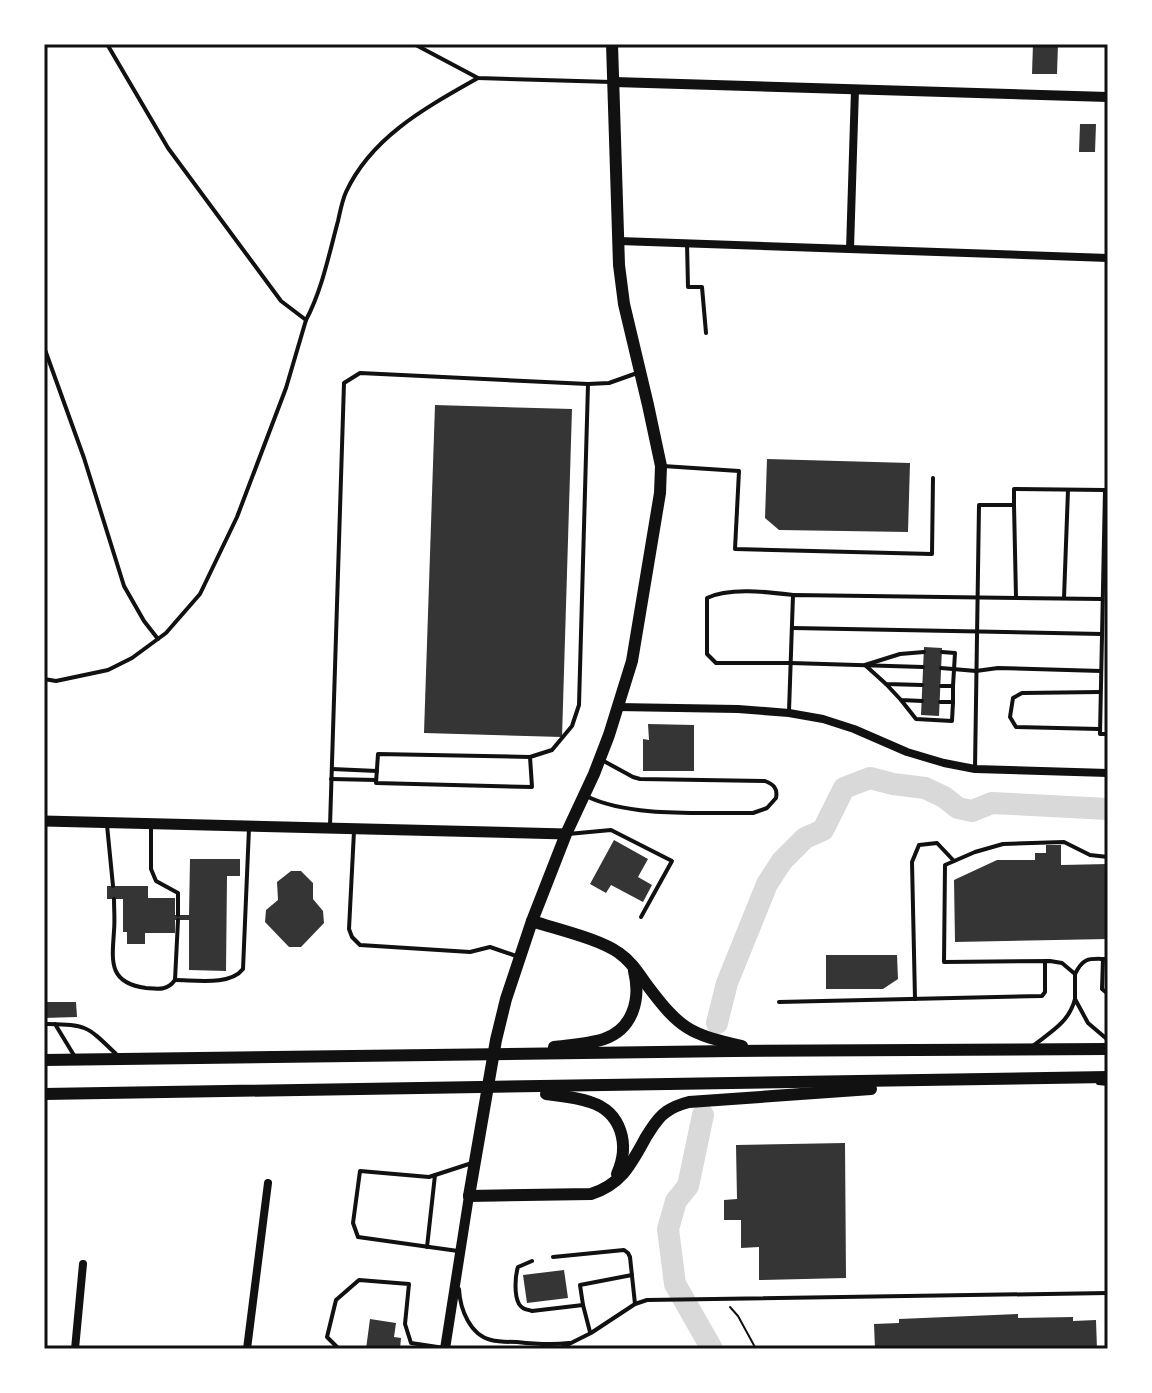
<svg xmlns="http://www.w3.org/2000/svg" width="1152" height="1393" viewBox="0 0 1152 1393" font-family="Jost,sans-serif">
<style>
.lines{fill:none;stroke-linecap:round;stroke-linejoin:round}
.river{stroke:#d9d9d9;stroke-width:22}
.building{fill:#353535}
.path{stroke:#111;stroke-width:2}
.service{stroke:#111;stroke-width:4}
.minor{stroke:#111;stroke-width:8}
.tertiary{stroke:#111;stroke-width:10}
.secondary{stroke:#111;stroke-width:11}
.primary{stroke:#111;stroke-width:12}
.trunk{stroke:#111;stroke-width:12}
.neatline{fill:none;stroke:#111;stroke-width:3}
</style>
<rect width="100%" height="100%" fill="#fff"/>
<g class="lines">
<g class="river">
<polyline points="717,1023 727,983 767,884 782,861 805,838 823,830 844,788 870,778 893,784 925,788 944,797 958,808 972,811 992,803 1108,809"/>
<polyline points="703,1115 688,1186 676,1201 668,1229 675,1284 712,1349"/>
</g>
</g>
<g class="building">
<polygon points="1033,44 1058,44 1057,74 1032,74"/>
<polygon points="1080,124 1096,124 1095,152 1079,152"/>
<polygon points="435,405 572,409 562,737 424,733"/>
<polygon points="767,459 910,463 908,532 779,530 765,518"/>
<polygon points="924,647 942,648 939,716 921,715"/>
<polygon points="648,724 694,725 694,771 643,771 643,739 649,740"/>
<polygon points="614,840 648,859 638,877 652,885 643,902 611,885 606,893 590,884"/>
<polygon points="1046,845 1061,845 1061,865 1108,864 1108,939 955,942 954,880 997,860 1035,860 1035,853 1046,853"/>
<polygon points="190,859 240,859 240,876 227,876 226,971 189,970 189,920 175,920 175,933 145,933 145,944 127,944 127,932 123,932 123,899 107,899 107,886 148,886 148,898 175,898 175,915 189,915"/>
<polygon points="291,871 301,871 313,883 313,899 323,911 324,923 301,947 289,947 265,922 266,910 278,900 277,882"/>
<polygon points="826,955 897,955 898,979 883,989 826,989"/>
<polygon points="44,1002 76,1002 77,1017 44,1018"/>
<polygon points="845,1143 846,1278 759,1280 759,1247 741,1248 741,1220 724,1220 724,1200 737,1199 736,1145"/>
<polygon points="564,1270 568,1298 527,1303 523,1275"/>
<polygon points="1018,1314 1018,1318 1073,1317 1073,1321 1096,1320 1097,1349 875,1349 874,1324 899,1323 899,1319"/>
<polygon points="370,1319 396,1323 394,1337 401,1338 400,1349 366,1349"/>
</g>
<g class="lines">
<polyline class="path" points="730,1307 738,1316 756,1349"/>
<g class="service">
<path d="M107 44 168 148 281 301 306 320C322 290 329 254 338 221 340 212 342 201 346 192 372 136 427 107 478 78"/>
<polyline points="414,44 478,78 612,82"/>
<polyline points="687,243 688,287 702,287 706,333"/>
<polyline points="44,347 84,458 124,586 144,621 158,639"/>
<polyline points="663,466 739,471 735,549 932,554 933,478"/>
<polyline points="1108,490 1105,490 1100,734 1108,734"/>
<polyline points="1014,505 1016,597"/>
<path d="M793 595C768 592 729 587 707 598V654L716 663H791L923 667"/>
<polyline points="1064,598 1068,490"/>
<polyline points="793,628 1102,634"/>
<polyline points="941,668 976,671 998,668 1101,671"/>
<polyline points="44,679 56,681 108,670 132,658 166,633 200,594 237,517 286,388 306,320"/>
<polyline points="886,684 901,700 922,701"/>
<polyline points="922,685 886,684 865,665 900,654 924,652"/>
<polyline points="941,686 953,686 955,653 942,652"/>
<polyline points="901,700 916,719 952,721 953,702"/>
<polyline points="940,702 953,702 953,686"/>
<polyline points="789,711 793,595 1102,599"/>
<polyline points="1099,729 1016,727 1010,717 1013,698 1022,693 1100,692"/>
<polyline points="530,757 532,787 376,783 378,754 530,757 552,750 572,726 579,705 588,384"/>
<polyline points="332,769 377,771"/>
<polyline points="975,769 979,505 1014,505 1014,489 1105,490"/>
<polyline points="331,779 376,780"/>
<path d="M586 796C631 818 703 812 753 813L767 808 776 798C778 788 773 784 765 781L640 779 633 777 600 759"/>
<polyline points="151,824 151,869 156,881 178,893 178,915"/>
<polyline points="107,825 113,886"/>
<polyline points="330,826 344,383 360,373 588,384 609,383 640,372"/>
<polyline points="354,831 349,929 352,937 360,945 470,952 490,947 519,957"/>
<polyline points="568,834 611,830 672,861 641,917"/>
<path d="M114 899C114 909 115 920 114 931 112 961 108 983 146 988 158 989 167 991 175 980L178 920"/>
<polyline points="1103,959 1102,989 1108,994"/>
<path d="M1075 974C1084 956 1090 959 1108 959"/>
<path d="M175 980C195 980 230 986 243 969L249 828"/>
<polyline points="915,999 912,862 919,845 937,843 954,861"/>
<polyline points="1075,999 1075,974 1062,963 1050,961 944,962 945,865 975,852 1003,844 1064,842 1090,855 1108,857"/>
<polyline points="779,1002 1042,996 1045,992 1045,961"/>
<path d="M44 1024C87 1025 85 1024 116 1054"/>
<polyline points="55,1024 75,1057"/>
<path d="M1034 1045C1052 1031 1069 1022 1075 999L1088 1023 1108 1040"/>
<polyline points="1098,1083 1108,1084"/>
<polyline points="427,1247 435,1175"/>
<polyline points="458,1251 358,1237 353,1223 360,1171 429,1177 472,1163"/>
<polyline points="553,1257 624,1250 628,1253 630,1257 635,1304"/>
<path d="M532 1261 518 1267C515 1276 514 1295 519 1304 523 1310 526 1309 532 1311L583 1305"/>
<path d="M459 1289C460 1309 470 1335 491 1340 499 1342 509 1342 517 1342 535 1344 552 1345 569 1343"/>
<polyline points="590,1332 583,1305 580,1285 632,1275"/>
<polyline points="339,1349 327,1337 336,1300 359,1280 409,1284 405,1324 411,1343 451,1349"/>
<polyline points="559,1349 591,1333 635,1304 647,1300 1108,1293"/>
</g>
<g class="minor">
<polyline points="619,241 1108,258"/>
<polyline points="850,249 855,89"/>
<polyline points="617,707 738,709 789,713 823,719 854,729 907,752 944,763 975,769 1108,773"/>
<polyline points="75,1349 83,1264"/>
<polyline points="247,1349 268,1183"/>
</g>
<g class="tertiary">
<polyline points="614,82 1108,97"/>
<polyline points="445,1349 469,1196"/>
</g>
<polyline class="secondary" points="44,821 566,834"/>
<polyline class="primary" points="469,1196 496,1040 506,999 532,921 566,834 594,774 609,735 632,661 660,493 661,466 648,405 624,304 619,265 612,44"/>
<g class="trunk">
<path d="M532 921C556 929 600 939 619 953 631 961 639 974 647 985 680 1029 689 1034 742 1046"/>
<path d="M554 1047C570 1045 589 1044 604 1039 633 1029 641 999 634 971"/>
<polyline points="44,1060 733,1051 1108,1049"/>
<polyline points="44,1094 1108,1077"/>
<path d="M546 1094C560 1096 576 1097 590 1102 622 1112 630 1145 617 1174"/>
<path d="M469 1196 591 1194C622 1184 631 1164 646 1137 652 1128 657 1118 666 1112 673 1107 681 1104 689 1102L871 1089"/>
</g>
</g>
<rect width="1152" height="1393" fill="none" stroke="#ffffff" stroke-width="92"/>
<rect x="46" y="46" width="1060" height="1301" class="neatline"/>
</svg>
